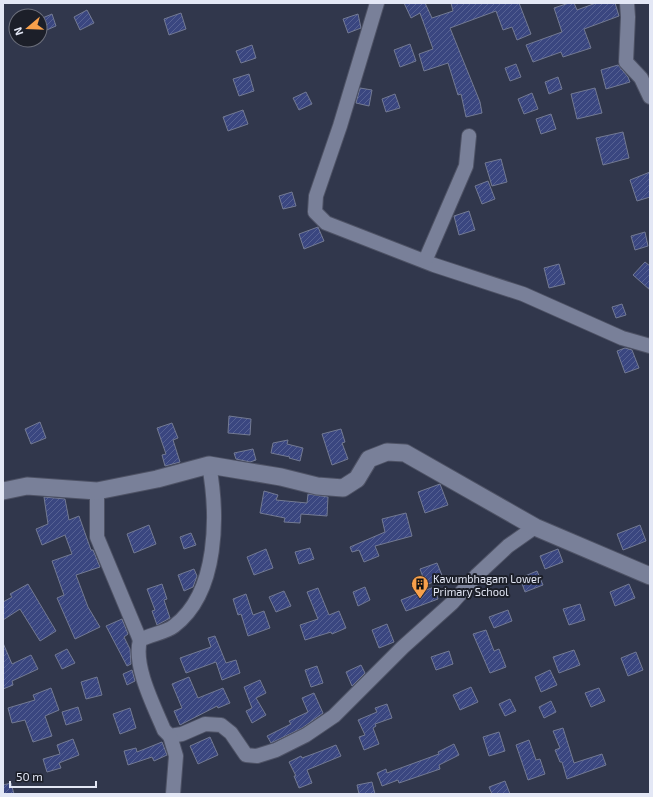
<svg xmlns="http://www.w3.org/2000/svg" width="653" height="797" viewBox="0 0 653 797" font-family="'Exo 2',sans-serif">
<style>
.building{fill:url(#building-hatch);stroke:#737a93}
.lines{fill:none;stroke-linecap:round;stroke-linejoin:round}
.minor-casing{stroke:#4e5265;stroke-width:16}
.tertiary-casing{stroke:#4e5265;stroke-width:19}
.minor{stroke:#798099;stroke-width:14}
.tertiary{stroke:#798099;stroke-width:17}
.labels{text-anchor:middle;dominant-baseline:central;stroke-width:4;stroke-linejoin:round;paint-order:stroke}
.poi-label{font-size:11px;fill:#e3e7f5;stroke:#1c1f29;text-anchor:start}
</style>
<defs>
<pattern id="building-hatch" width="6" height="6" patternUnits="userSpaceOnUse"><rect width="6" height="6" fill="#3a4680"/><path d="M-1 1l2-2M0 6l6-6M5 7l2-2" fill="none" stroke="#566193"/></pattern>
</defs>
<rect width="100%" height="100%" fill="#31374c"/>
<g class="building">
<polygon points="404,3 425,3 432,18 453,11 451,3 519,3 531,34 517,40 512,27 503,30 496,11 450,28 480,102 482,113 466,117 461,94 458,95 448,63 424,71 419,54 433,49 420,13 411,18"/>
<polygon points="569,3 574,3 577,10 596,3 615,3 619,16 584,29 591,48 563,57 561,52 533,62 526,45 562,32 554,8"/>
<polygon points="87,10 94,23 80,30 74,17"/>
<polygon points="181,13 186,29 169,35 164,19"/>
<polygon points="52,14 56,26 42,32 40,19"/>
<polygon points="358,14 361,28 348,33 343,19"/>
<polygon points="410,44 416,61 400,67 394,50"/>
<polygon points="252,45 256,58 241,63 236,51"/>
<polygon points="516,64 521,77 510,81 505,68"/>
<polygon points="618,65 628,77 630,82 606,89 601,70"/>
<polygon points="249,74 254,91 239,96 233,79"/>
<polygon points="558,77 562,89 549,94 545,82"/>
<polygon points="360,88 372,90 369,106 356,103"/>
<polygon points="595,88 602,113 577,119 571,94"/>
<polygon points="306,92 312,104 299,110 293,98"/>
<polygon points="532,93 538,109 524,114 518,99"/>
<polygon points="395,94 400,108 386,112 382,99"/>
<polygon points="243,110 248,124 228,131 223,117"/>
<polygon points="551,114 556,129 541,134 536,119"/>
<polygon points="623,132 629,158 603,165 596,138"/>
<polygon points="501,159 507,182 492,186 485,163"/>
<polygon points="650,172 650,197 637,201 630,180"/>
<polygon points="488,181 495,199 482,204 475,186"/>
<polygon points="292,192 296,206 283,209 279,196"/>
<polygon points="469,211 475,230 459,235 454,216"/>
<polygon points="318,227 324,241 304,249 299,234"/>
<polygon points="645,232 648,246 635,250 631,236"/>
<polygon points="645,262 650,266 650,290 633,275"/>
<polygon points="559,264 565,284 549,288 544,268"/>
<polygon points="622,304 626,315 616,318 612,307"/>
<polygon points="625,348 632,350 639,368 625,373 617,351"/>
<polygon points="229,416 251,419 250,435 228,433"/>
<polygon points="40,422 46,438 31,444 25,429"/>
<polygon points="172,423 178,438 173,440 180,462 165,466 162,455 166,454 157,428"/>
<polygon points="341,429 345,442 342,443 348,459 332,465 322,434"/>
<polygon points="288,440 287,444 303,448 300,461 289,458 290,457 271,453 273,443"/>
<polygon points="253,449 256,460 250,462 236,459 234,453"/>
<polygon points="440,484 448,505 425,513 418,492"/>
<polygon points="264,491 278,495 276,500 307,503 308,494 328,497 327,516 301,514 300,523 284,522 285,518 260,513"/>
<polygon points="44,497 65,499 69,520 79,516 91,550 93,550 100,567 76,575 88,607 100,627 75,639 57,598 64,595 52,561 72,554 65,535 42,545 36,529 48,524"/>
<polygon points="406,513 412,536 375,546 379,556 364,562 359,550 352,552 350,547 385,532 382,519"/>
<polygon points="149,525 156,544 134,553 127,534"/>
<polygon points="640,525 646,541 623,550 617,534"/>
<polygon points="191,533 196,545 184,549 180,537"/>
<polygon points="310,548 314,559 299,564 295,552"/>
<polygon points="266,549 273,568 254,575 247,557"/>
<polygon points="558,549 563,562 545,569 540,556"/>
<polygon points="437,563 443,578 426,585 420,569"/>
<polygon points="194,569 197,576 193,587 184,591 178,575"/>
<polygon points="537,571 543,585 525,592 520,578"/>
<polygon points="28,584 56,631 40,641 20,609 3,620 3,602 12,597 10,594"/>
<polygon points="162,584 167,599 164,600 170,618 157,625 152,611 155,610 147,589"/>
<polygon points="629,584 635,598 615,606 610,592"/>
<polygon points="365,587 370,600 358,606 353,592"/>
<polygon points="434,587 438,599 406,611 401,600"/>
<polygon points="318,588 329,615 339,611 346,628 332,634 331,632 305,640 300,625 318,619 307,592"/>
<polygon points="284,591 291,606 276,612 269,597"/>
<polygon points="246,594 253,615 264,611 270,628 248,636 241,614 238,615 233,599"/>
<polygon points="580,604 585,620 569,625 563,609"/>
<polygon points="508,610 512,621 494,628 489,617"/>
<polygon points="122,619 128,634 124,637 130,649 131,664 127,666 106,626"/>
<polygon points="387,624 394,642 379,648 372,630"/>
<polygon points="486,630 494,651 499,649 506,667 490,673 473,634"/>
<polygon points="215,636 226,663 236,660 240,673 222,680 216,662 186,673 180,658 211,647 208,638"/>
<polygon points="3,643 12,664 31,655 38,669 12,681 13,685 3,689"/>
<polygon points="67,649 75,663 62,669 55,655"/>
<polygon points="574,650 580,665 559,673 553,657"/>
<polygon points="449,651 453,664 436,670 431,657"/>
<polygon points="636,652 643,670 628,676 621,658"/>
<polygon points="361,665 365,673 352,686 346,672"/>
<polygon points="317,666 323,683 311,687 305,670"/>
<polygon points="132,670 135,681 127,685 123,674"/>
<polygon points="550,670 557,685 541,692 535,677"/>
<polygon points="97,677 102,695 86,699 81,682"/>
<polygon points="189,677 198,698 223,688 230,703 218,708 217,706 180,725 174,711 182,708 172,684"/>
<polygon points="260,680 266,693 256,698 266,715 252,723 246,711 252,708 244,687"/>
<polygon points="471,687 478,702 460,710 453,695"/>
<polygon points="51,688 59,710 45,716 52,736 33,742 25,720 12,723 8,708 35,700 33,695"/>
<polygon points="599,688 605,701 591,707 585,693"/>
<polygon points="314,693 323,713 302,728 271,743 267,736 291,724 289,721 308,712 302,698"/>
<polygon points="510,699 516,711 505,716 499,704"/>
<polygon points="551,701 556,712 544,718 539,707"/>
<polygon points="387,704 392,718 375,724 376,726 373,728 379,744 364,750 359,737 365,735 358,720 377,712 375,708"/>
<polygon points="78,707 82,720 66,725 62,712"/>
<polygon points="130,708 136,728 120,734 113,714"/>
<polygon points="563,728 574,763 602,754 606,765 567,779 562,762 560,762 555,750 560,748 553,731"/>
<polygon points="499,732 505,751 489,756 483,737"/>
<polygon points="210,737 218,755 198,764 190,746"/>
<polygon points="73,739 79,755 59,763 61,768 47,772 43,759 60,754 57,745"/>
<polygon points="529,740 536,760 540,759 545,774 528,780 516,745"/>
<polygon points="162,742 167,755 154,761 152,757 128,765 124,751 136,748 137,752"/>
<polygon points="454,744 459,755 439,765 440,769 399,783 398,780 382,786 377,773 386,769 387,773 439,754 438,752"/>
<polygon points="336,745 341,756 307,770 312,783 299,788 294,776 296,776 289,762 301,756 302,758 321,751"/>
<polygon points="505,781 510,794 492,794 489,787"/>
<polygon points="372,782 375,794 359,794 357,785"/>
<polygon points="11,783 14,794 3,794 3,785"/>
</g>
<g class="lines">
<g class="minor-casing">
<g id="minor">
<polyline points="377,3 340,126 316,196 315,212 326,223 434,265 523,294 622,338 650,346"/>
<polyline points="627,3 628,17 626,62 641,78 650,97"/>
<polyline points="425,261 466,166 469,136"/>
<path d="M209 465C218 514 219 592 174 626 165 633 151 634 140 640 133 666 154 706 164 730L170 736 182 734 205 724 221 725 231 733 246 755 257 756 276 750 306 735 334 716 403 647 452 603 477 575 508 546 535 527"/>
<polyline points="97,491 97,537 140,640"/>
<polyline points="170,736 176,756 173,794"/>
</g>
</g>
<g class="tertiary-casing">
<polyline id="tertiary" points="3,491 27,486 97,491 157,479 209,465 281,477 317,486 343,488 357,479 369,459 387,452 405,453 535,527 650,576"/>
</g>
<use href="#minor" class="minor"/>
<use href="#tertiary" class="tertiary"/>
</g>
<defs>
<g id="building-pin" transform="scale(0.9)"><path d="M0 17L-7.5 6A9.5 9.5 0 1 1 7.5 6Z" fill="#f8a04b" stroke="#1c1f29"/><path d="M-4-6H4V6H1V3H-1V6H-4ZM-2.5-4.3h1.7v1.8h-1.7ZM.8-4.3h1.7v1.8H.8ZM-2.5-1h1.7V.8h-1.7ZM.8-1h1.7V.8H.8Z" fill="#111"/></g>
</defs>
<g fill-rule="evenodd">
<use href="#building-pin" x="420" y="584"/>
</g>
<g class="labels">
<g class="poi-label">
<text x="433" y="578">Kavumbhagam Lower<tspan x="433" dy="13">Primary School</tspan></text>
</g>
</g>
<rect width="653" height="797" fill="none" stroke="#e3e7f5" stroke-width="8"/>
<g transform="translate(28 28) rotate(251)"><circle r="19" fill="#1c1f29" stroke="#6c6f7b"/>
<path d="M0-3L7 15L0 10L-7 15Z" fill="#f8a04b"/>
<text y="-6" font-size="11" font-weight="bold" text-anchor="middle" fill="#e3e7f5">N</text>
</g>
<path d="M10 781v6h86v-6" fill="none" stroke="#e3e7f5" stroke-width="2"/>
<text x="16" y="781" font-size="12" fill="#e3e7f5" stroke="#1c1f29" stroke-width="3" paint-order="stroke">50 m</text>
</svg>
